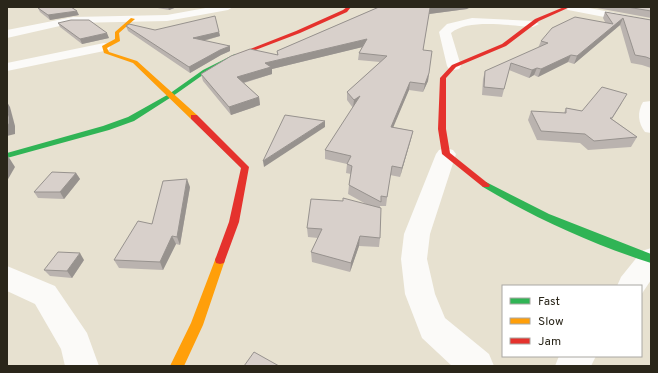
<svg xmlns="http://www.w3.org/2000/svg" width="658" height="373" viewBox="0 0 658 373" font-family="Overpass,sans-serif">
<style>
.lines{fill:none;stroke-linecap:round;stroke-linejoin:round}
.street{fill:#fbfaf8;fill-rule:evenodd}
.fast{fill:#30b455;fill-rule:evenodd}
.slow{fill:#ff9f0a;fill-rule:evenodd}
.jam{fill:#e5322d;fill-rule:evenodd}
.wall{fill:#bab3af}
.shaded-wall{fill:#97928e}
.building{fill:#d8d0cb;stroke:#97928e}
</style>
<rect width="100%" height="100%" fill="#e7e1d0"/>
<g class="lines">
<g class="street">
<polygon points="211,7 233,7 228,10 167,21 73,23 7,38 7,30 73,17 167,15"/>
<polygon points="563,7 584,7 651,20 651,26 568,10"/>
<path d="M472 18 533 21 539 24 533 27C512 26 468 18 451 33L461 66 459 69 454 70 449 69 447 66 439 32 447 24Z"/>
<polygon points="104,43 109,44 110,47 109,50 7,71 7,63"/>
<path d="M651 101V133L645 132C638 123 637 112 643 102Z"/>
<polygon points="446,148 453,150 456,154 430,234 427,259 435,294 445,318 489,354 494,366 452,366 422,338 405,294 401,259 404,234 436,154 439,150"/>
<polygon points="651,248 651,280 641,295 641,286 617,286 621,277 642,251"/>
<polygon points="7,266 55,286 87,333 99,366 65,366 61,349 35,304 7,291"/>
<polygon points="559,356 596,356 591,366 555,366"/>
</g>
<g class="fast">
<polygon points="235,54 237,55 237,57 207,72 173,96 134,121 109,130 7,158 7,153 103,126 128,117 169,94 203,70"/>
<path d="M486 182 549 214 651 254V263C595 245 534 218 483 187L482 185 483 183Z"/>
</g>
<g class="slow">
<polygon points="131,18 135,19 119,33 120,41 107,48 109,52 137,61 197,115 197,119 191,119 133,63 104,53 102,46 115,39 115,32"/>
<polygon points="220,256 224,257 225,260 203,325 184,366 170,366 191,323 215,260 216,257"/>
</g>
<g class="jam">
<polygon points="347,7 351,7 347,12 300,33 237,57 232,56 296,31 343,10"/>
<polygon points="564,7 570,7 539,21 506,46 456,67 446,78 446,129 450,153 490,185 489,187 483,187 442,154 438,129 440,78 452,65 502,44 535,19"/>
<polygon points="191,115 197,115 249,167 239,222 225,260 224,263 220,264 216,263 215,260 229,222 241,168 191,119"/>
</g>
</g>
<g class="wall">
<polygon points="152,7 177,7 169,10"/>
<polygon points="379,7 467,9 429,14 423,50 429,73 428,81 423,92 409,90 393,127 413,131 411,139 400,177 390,175 386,206 380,206 380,238 379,247 359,246 350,272 312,262 311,252 318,238 308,237 307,228 366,204 348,194 349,185 351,174 346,173 347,164 325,159 325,150 353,108 347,100 347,92 380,62 358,60 359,53 362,47 272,69 272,74 244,83 259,97 260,105 231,115 203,81 201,74 277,55 277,51"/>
<polygon points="596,7 651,7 651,18 597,8"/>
<polygon points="38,8 79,15 50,20 40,12"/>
<polygon points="605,12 651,20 651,68 642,65 631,63 620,25 574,64 568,62 538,77 534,75 529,78 509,70 502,97 482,95 483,79 485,71 538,48 541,41 605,22 603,18"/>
<polygon points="58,23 109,38 82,44 60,27"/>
<polygon points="126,26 155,30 219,32 220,36 204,41 230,51 221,55 190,73 128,31"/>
<polygon points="622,103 612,119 637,137 631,147 588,150 580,143 537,140 528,120 531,111 564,113 566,108 582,111"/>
<polygon points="76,173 80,179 64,199 38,198 34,192"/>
<polygon points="190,187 180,245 176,244 163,270 119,268 114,260"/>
<polygon points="84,260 72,278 50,276 44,270"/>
</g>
<g class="shaded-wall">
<polygon points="168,7 177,7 169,10"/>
<polygon points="437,7 471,7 467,9 429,14 430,8"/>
<polygon points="77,11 79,15 50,20 48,15"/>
<polygon points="623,18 620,25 574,64 577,56"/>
<polygon points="219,32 220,36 194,43 193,38"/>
<polygon points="107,33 109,38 82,44 80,39"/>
<polygon points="367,39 367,46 272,69 272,74 239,84 237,77 265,63"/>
<polygon points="230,46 230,51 221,55 190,73 189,67 220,50"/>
<polygon points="571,55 568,62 538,77 541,69"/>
<polygon points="537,68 534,75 529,78 532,70"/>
<polygon points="429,73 428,81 423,92 425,84"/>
<polygon points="410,82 409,90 390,135 391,127"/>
<polygon points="360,96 353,108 354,100"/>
<polygon points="259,97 260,105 231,115 229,107"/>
<polygon points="7,102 10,107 15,126 15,134 7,136"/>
<polygon points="325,121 325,127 264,167 263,161"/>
<polygon points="413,131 411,139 400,177 402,168"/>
<polygon points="8,156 15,167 7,181 7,157"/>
<polygon points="76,173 80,179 64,199 60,192"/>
<polygon points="187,179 190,187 180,245 177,237"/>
<polygon points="172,236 176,244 163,270 160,262"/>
<polygon points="360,236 359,246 350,272 351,263"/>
<polygon points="80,253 84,260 72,278 67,271"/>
</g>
<g class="building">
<polygon points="43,7 71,7 77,11 48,15 38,8"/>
<polygon points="379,7 437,7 430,8 423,50 432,51 429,73 425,84 410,82 391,127 413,131 402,168 392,166 387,197 381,196 381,202 349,185 352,166 347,164 351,156 325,150 360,96 354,100 347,92 387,56 359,53 367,39 265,63 271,67 237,77 259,97 229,107 201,74 231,56 250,49 278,55 277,51"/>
<polygon points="627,7 651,7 651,11"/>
<polygon points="605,12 651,20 651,59 646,57 635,55 623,18 577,56 571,55 541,69 537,68 532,70 511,63 504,89 484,87 485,71 548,43 541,41 552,28 575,17 613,24"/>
<polygon points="215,16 219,32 193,38 230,46 220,50 189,67 126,26 129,24 155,30"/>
<polygon points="71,20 89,20 107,33 80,39 58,23"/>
<polygon points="602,87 627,94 612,118 610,118 637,137 594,141 585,134 541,131 531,111 566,113 566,108 582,111"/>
<polygon points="7,107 9,117 9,124 7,125"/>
<polygon points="285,115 325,121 263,161"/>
<polygon points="52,172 76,173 60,192 34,192"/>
<polygon points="187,179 177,237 172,236 160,262 114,260 138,221 152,224 163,181"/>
<polygon points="343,198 381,208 380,238 360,236 351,263 311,252 322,229 307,228 311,199 343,201"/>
<polygon points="58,252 80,253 67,271 44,270"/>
<polygon points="254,352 279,366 244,366"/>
</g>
<rect width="658" height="373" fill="none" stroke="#2a261a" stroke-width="16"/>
<rect x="502" y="285" width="140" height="72" fill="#ffffff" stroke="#aaa8a3"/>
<rect x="510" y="298" width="20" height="6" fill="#30b455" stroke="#aaa8a3"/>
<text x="538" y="305" font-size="12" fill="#2a261a">Fast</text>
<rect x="510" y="318" width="20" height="6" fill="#ff9f0a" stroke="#aaa8a3"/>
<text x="538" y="325" font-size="12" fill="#2a261a">Slow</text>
<rect x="510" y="338" width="20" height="6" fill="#e5322d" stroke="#aaa8a3"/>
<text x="538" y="345" font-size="12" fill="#2a261a">Jam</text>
</svg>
